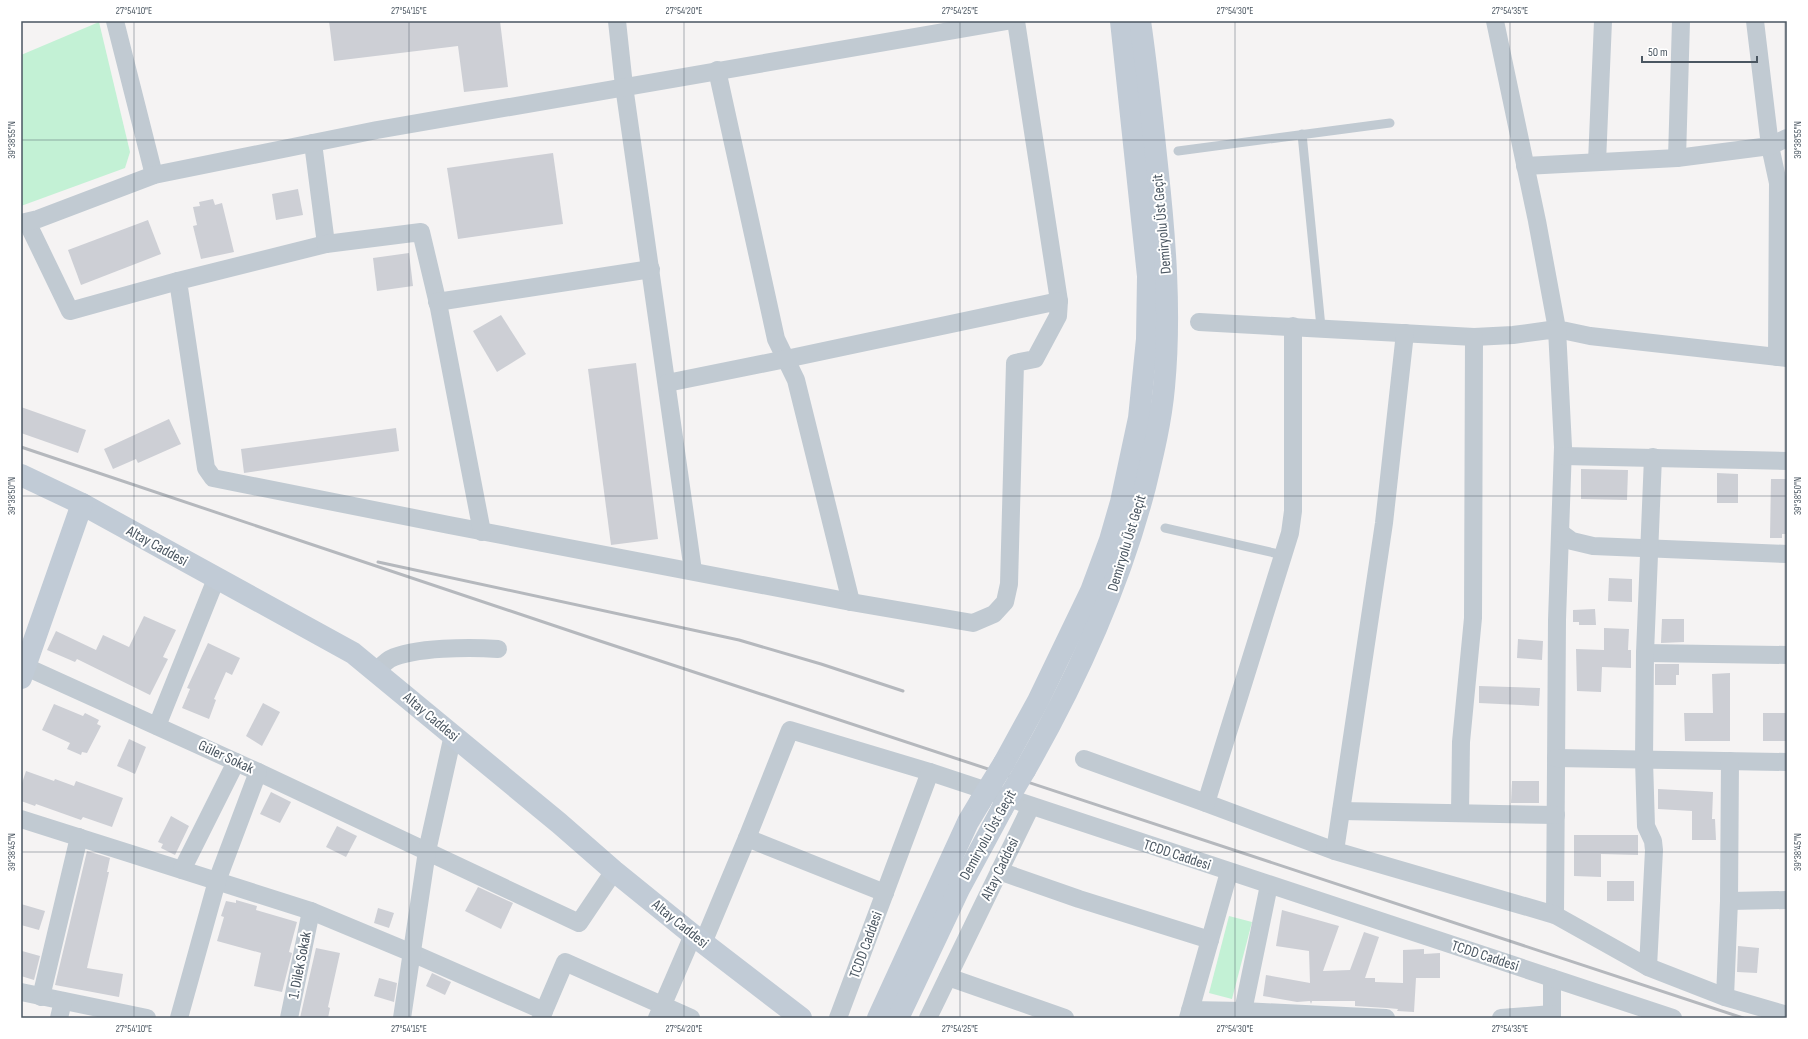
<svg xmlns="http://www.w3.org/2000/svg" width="1808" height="1039" viewBox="0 0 1808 1039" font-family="'Sofia Sans Condensed',sans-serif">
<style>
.green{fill:#c3f1d5}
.building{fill:#cdcfd5}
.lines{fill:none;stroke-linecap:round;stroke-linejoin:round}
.lane{stroke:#c1cad2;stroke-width:9}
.street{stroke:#c1cad2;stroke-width:18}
.secondary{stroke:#c1cbd6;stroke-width:22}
.rail{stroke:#b5b8bd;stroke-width:3}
.secondary-bridge{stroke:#c1cbd6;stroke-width:22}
.ticks{fill:none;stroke:#4a5661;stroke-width:1;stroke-opacity:0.45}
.labels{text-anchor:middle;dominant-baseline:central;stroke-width:4;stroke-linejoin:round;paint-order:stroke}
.street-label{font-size:15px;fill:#4a5661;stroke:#fff}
.neatline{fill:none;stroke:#4a5661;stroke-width:1.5}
.ticks-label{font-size:10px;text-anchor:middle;fill:#4a5661}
</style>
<rect width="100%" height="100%" fill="#f5f3f3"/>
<g class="green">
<polygon points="99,22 130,152 125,168 21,206 21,55"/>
<polygon points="1229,916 1252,922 1232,999 1209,993"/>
</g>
<g class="building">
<polygon points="329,21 500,21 508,87 464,92 458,46 334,61"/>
<polygon points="553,153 563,224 458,239 447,168"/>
<polygon points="298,189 303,215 276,220 272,194"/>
<polygon points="213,199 215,205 222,203 234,252 201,259 193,226 197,225 193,207 200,206 199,202"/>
<polygon points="148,220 161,254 81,285 68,250"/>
<polygon points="409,253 413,286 377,291 373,258"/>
<polygon points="501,315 526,354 497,372 473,331"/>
<polygon points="636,363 658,539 611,545 588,369"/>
<polygon points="21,407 86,430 78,453 21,433"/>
<polygon points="169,419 181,444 138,463 136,459 113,469 104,449"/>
<polygon points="396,428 399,451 244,473 241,449"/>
<polygon points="1581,469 1628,470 1627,500 1581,499"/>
<polygon points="1717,473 1738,474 1738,503 1717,503"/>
<polygon points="1771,479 1787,479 1787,534 1782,534 1782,538 1770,538"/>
<polygon points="1609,578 1632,579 1632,602 1608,601"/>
<polygon points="1595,609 1596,625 1579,625 1579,622 1573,622 1573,610"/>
<polygon points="144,616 176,630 163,657 168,659 150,695 77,659 75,662 47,650 56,631 96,650 103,635 129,647"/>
<polygon points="1662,619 1684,619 1684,642 1661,643"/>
<polygon points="1604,628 1629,629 1628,650 1631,650 1631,668 1602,667 1601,692 1577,691 1576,649 1604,650"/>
<polygon points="1518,639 1543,641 1542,660 1517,658"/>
<polygon points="208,643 240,658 232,675 226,672 214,699 216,700 209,719 182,708 190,689 187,688"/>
<polygon points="1655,664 1679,664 1679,675 1676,675 1676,685 1655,685"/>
<polygon points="1730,673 1730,741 1685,741 1684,713 1713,713 1712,674"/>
<polygon points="1479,686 1540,688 1539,706 1479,703"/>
<polygon points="263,703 280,712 262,746 246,736"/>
<polygon points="54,704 83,716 85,713 99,720 97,724 101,726 87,753 82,752 81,755 67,749 70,743 42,730"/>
<rect x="1763" y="713" width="23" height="28"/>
<polygon points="129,739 146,747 135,774 117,766"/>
<polygon points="26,771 54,781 55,779 74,786 76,781 123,798 112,827 83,817 81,820 36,804 35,806 21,801 21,786"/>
<polygon points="1512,781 1539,781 1539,803 1511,803"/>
<polygon points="1658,789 1713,792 1712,819 1715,819 1716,840 1692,840 1692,811 1658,809"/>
<polygon points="271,792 291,802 280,823 260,814"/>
<polygon points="171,816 189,826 175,855 161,848 163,844 158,842"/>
<polygon points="337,826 357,836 346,857 326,847"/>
<polygon points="1574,835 1638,835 1638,855 1601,854 1601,877 1574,876"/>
<polygon points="87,851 110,858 107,872 109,872 87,968 123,974 119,997 55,985"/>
<rect x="1607" y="881" width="27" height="20"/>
<polygon points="478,887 513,903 501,929 465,911"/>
<polygon points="236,900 257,906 256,910 297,922 289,952 292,953 282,992 254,986 261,953 217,941 224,917 221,916 226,901 236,903"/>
<polygon points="21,904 45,911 39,930 21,925"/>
<polygon points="378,908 394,913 389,928 374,923"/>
<polygon points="1282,910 1339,926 1323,971 1350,970 1364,932 1379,937 1365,978 1375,978 1375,982 1403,983 1403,950 1424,949 1424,954 1440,953 1440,978 1416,978 1414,1012 1397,1011 1398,1009 1387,1008 1355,1006 1355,1001 1312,1001 1311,1004 1310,1001 1297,1002 1263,996 1266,975 1310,983 1309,951 1276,946"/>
<polygon points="1738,946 1759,948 1757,973 1737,972"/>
<polygon points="316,948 340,953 328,1007 330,1008 328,1018 300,1018"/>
<polygon points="22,951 40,956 34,980 21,976"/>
<polygon points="432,973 451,982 445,995 426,986"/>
<polygon points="379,978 397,983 394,1002 374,996"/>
</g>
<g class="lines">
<g class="lane">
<polyline points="1302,134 1321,327"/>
<polyline points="1178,151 1390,123"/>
<polyline points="1165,528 1283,555"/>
</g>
<g class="street">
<polyline points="115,21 154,175"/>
<polyline points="617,21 624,86 693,571"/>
<polyline points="1495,21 1537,221 1557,329 1590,336 1787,358"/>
<polyline points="1755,21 1770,146 1778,183 1777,357"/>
<polyline points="717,70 776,339 796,380 851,602"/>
<polyline points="313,143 326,244 178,281 206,468 213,478 449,525 851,602 973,623 994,614 1005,602 1009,584 1015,363 1035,359 1058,316 1059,301 1016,21"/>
<polyline points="1677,158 1681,21"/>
<polyline points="1597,162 1603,21"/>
<polyline points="1525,166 1677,158 1770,146 1787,138"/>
<polyline points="27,222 70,311 178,281"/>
<polyline points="21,223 38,219 154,175 377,130 1007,21"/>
<polyline points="326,244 421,232 439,308 482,532"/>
<polyline points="437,302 651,269"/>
<polyline points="1199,322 1474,337 1513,335 1557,329 1563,447 1557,620 1555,915"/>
<polyline points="667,383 786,359 1059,301"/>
<polyline points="1563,456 1787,461"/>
<polyline points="1561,533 1572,541 1593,546 1787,554"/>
<polyline points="1645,653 1787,655"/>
<polyline points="24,666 258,772 579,923 614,871"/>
<path d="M375 671C380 668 385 662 390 659 414 647 471 647 498 649"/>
<polyline points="157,726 216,579"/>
<polyline points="1556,758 1787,762"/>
<polyline points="1084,759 1206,803 1335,851 1555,915 1648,967 1725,997 1787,1015"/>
<polyline points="1206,803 1290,533 1293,511 1293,326"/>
<polyline points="1341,811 1556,815"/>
<polyline points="1460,813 1461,742 1473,618 1474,337"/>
<polyline points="21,819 311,911 412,953 544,1011"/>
<polyline points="747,838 790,730 930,772"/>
<polyline points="1335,851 1384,523 1405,333"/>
<polyline points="182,870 236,762"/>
<polyline points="999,871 1079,899 1210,940"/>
<polyline points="1729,901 1787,900"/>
<polyline points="703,943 747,838 885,893"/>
<polyline points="1648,967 1654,850 1653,841 1646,826 1644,760 1645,653 1653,457"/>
<polyline points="948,977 1065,1018"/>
<polyline points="1552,978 1552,1018"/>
<polyline points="21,992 147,1018"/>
<polyline points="41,997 79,837"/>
<polyline points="1725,997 1729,901 1730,761"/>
<polyline points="1190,1010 1243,1011 1386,1018"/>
<polyline points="1243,1011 1269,885"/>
<polyline points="59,1018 63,1001"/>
<polyline points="179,1018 217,881 258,772"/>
<polyline points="289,1018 311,911"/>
<polyline points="402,1018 427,851 453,735"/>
<polyline points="541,1018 565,962 691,1018"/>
<polyline points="657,1018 693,935"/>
<polyline points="838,1018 930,772 1673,1018"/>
<polyline points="928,1018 1031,806"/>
<polyline points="1188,1018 1229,872"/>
<polyline points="1501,1018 1552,1014"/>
</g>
<g class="secondary">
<polyline points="21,475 82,504 353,653 559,823 614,871 693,935 801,1018"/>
<polyline points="21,678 82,504"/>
<polyline points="1004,763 1038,701 1091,591 1110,540 1121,502 1139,418 1147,339 1148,276 1121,21"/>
<path d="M1025 770C1076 681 1119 587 1145 487 1153 454 1161 421 1164 387 1171 313 1165 238 1157 165 1152 117 1147 69 1140 21"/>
<polyline points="878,1018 968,822 980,802"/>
<polyline points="898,1018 959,889 1002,809"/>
</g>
<g class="rail">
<polyline points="21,447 600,641 1743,1018"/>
<polyline points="378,562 739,640 821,664 903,691"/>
</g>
<g class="secondary-bridge">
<polyline points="980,802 1004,763"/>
<polyline points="1002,809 1025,770"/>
</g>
</g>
<path class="ticks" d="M134 21V1018M409 21V1018M684 21V1018M960 21V1018M1235 21V1018M1510 21V1018M1785 21V1018M21 140H1787M21 496H1787M21 852H1787"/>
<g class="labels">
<g class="street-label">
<text transform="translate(1162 224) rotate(-95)">Demiryolu Üst Geçit</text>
<text transform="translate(1127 543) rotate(-73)">Demiryolu Üst Geçit</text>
<text transform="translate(157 546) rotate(29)">Altay Caddesi</text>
<text transform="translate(431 717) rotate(40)">Altay Caddesi</text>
<text transform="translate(226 757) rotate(25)">Güler Sokak</text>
<text transform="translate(988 835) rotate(-61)">Demiryolu Üst Geçit</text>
<text transform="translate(1177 855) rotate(18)">TCDD Caddesi</text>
<text transform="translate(1000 869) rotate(-64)">Altay Caddesi</text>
<text transform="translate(680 924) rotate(39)">Altay Caddesi</text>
<text transform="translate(866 945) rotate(-70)">TCDD Caddesi</text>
<text transform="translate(1485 956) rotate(18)">TCDD Caddesi</text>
<text transform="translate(300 965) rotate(-79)">1. Dilek Sokak</text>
</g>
</g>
<rect width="1808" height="1039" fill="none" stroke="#ffffff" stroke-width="44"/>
<path d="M1642 56v6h115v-6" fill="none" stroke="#4a5661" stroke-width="2"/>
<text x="1648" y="56" font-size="12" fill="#4a5661" stroke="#ffffff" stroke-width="3" paint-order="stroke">50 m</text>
<rect x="22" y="22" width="1764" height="995" class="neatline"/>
<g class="ticks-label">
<text x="134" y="14">27°54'10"E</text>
<text x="409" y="14">27°54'15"E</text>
<text x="684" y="14">27°54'20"E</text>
<text x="960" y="14">27°54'25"E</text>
<text x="1235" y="14">27°54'30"E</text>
<text x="1510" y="14">27°54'35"E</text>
<text transform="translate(11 140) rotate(-90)" y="4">39°38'55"N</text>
<text transform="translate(1797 140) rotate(-90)" y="4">39°38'55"N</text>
<text transform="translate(11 496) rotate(-90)" y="4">39°38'50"N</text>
<text transform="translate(1797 496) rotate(-90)" y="4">39°38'50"N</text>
<text transform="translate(11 852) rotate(-90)" y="4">39°38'45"N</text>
<text transform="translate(1797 852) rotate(-90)" y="4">39°38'45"N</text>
<text x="134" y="1032">27°54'10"E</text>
<text x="409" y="1032">27°54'15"E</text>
<text x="684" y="1032">27°54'20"E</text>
<text x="960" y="1032">27°54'25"E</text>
<text x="1235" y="1032">27°54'30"E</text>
<text x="1510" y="1032">27°54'35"E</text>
</g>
</svg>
